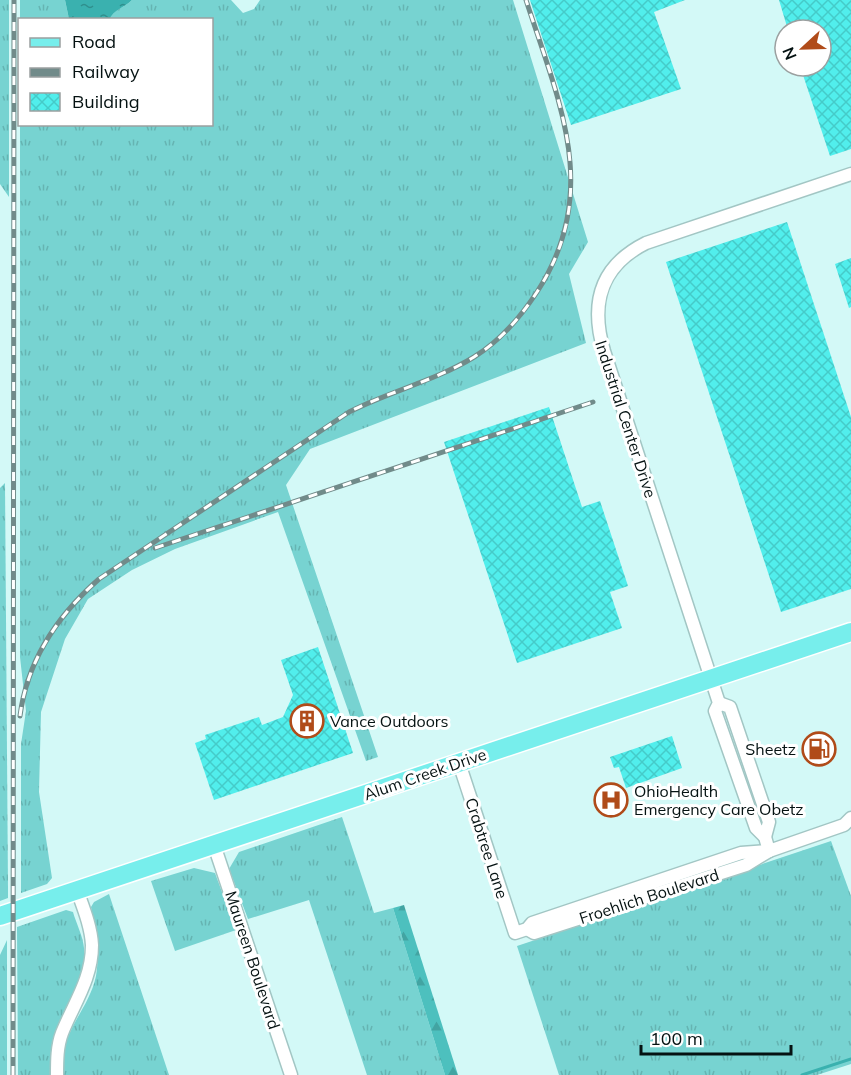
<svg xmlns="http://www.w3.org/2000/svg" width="851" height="1075" viewBox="0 0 851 1075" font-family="Mulish,sans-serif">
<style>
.grass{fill:url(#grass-tufts)}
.forest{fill:url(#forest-firs)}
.water{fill:url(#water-ripples)}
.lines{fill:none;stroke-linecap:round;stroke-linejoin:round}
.stream{stroke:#3ab1af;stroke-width:3}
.building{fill:url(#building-cross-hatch)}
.minor-casing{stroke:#a2c6c4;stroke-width:15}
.primary-casing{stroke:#fff;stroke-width:21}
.minor{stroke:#fff;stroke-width:12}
.primary{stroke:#77eeec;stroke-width:18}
.rail-casing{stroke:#718b8a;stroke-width:5}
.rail{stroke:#fff;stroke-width:3;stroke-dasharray:9;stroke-linecap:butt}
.labels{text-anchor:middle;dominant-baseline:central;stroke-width:6;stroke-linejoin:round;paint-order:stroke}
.street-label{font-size:16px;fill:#051212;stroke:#fff}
.poi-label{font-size:16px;fill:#051212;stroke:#fff;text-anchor:start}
</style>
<defs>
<pattern id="grass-tufts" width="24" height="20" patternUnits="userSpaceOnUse" patternTransform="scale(1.5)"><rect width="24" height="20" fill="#77d3d1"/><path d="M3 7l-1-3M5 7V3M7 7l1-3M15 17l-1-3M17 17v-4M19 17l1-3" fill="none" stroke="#65b4b2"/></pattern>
<pattern id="forest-firs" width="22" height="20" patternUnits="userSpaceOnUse" patternTransform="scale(1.5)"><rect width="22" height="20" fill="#4dc0be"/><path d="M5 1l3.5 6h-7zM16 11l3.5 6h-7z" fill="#42a4a2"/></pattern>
<pattern id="water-ripples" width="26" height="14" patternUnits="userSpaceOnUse" patternTransform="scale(1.5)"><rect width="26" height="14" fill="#3ab1af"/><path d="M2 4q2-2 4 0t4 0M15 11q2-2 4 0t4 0" fill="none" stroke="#2f8f8d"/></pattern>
<pattern id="building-cross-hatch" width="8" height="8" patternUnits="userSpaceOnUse" patternTransform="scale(1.5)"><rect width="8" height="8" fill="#51eeec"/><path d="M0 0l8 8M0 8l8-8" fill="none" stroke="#45cbc9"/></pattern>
</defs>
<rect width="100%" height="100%" fill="#d3f9f7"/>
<g class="grass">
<polygon points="0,0 9,0 9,197 0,184"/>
<polygon points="20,0 65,0 69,19 20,19"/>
<path d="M132 0H231L243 13 254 9 260 0H513L588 242 569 274 586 343 310 449 286 485 378 757 366 761 278 512 175 549 132 570 88 599 65 639 41 712 39 792 52 878 47 884 21 893V744L26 711 20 657V125L212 124V20L109 19C114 9 124 8 132 0Z"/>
<polygon points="5,483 8,888 8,898 0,901 0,488"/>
<polygon points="342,817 374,913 393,908 445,1075 367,1075 309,900 248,919 229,869 239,852"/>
<polygon points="831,841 851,896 851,1064 817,1075 559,1075 517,946"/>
<polygon points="194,868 215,873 236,930 175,951 151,881"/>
<path d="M109 894 169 1075H63C58 1031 88 1013 96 976 100 953 95 930 91 907L94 902Z"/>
<path d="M66 910 73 912C76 923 83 936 84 948 87 980 62 1042 52 1075H18L17 927Z"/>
<polygon points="7,940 7,1075 0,1075 0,955"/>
</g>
<polygon class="forest" points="404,905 458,1075 445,1075 393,908"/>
<path class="water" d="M65 0H132C124 8 114 9 109 20L69 19Z"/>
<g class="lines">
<polyline class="stream" points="802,1075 851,1059"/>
</g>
<g class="building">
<polygon points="530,0 685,0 654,12 681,89 571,125"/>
<polygon points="779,0 851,0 851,149 830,156 800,66 821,66 821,30 788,30"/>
<polygon points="787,222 851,417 851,589 781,612 666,262"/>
<polygon points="851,258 851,307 849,308 835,264"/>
<polygon points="549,407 582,507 600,501 628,586 610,592 622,628 517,663 444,442"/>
<polygon points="318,647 353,753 214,800 195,743 206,739 205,735 259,717 262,725 283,717 293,695 281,660"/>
<polygon points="672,736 682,768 626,788 619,767 614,768 610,757"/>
</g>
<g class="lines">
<g class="minor-casing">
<g id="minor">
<polyline points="719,703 730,707 769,822 765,837"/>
<polyline points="459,763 515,933 527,929 532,923 741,853 769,851"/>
<polyline points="214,845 291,1075"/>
<path d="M769 851 765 837 756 828 715 711 719 703 604 351C590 304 600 266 646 243L851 174"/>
<polyline points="527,929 534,933 746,865 769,851 844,825 851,818"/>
<path d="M57 1075C57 1061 57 1046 62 1033 74 1003 92 979 92 945 91 926 83 907 77 890"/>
</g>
</g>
<g class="primary-casing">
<polyline id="primary" points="0,916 851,632"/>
</g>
<use href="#minor" class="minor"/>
<use href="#primary" class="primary"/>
<g class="rail-casing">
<g id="rail">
<polyline points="155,548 593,402"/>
<path d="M20 716C27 661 58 615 99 579L349 412C390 391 435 381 474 357 500 341 520 318 537 292 602 192 559 102 526 0"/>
<polyline points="13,1075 14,0"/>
</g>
</g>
<use href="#rail" class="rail"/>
</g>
<defs>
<g id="building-ring" transform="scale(1.725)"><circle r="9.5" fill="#fff" stroke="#b04b19" stroke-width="1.5"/><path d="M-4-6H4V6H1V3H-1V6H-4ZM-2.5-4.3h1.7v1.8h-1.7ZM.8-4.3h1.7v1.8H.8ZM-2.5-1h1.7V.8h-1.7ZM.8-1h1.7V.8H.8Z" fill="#b04b19"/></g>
<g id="fuel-ring" transform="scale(1.725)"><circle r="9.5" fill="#fff" stroke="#b04b19" stroke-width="1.5"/><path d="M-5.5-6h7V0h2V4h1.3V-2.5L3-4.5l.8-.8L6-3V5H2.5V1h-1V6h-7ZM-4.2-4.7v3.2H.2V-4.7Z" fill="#b04b19"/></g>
<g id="hospital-ring" transform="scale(1.725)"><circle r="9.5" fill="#fff" stroke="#b04b19" stroke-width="1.5"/><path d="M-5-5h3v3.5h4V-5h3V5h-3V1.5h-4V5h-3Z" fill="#b04b19"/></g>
</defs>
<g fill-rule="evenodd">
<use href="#building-ring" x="307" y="721"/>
<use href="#fuel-ring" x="819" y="749"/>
<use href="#hospital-ring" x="611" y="800"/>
</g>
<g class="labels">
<g class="street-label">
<text transform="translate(626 419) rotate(72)">Industrial Center Drive</text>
<text transform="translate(425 774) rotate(-19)">Alum Creek Drive</text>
<text transform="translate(487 848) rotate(72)">Crabtree Lane</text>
<text transform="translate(649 896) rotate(-18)">Froehlich Boulevard</text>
<text transform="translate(253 960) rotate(72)">Maureen Boulevard</text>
</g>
<g class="poi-label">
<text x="330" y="721">Vance Outdoors</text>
<text x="796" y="749" text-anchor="end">Sheetz</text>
<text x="634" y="791">OhioHealth<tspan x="634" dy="18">Emergency Care Obetz</tspan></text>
</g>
</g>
<rect x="18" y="18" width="195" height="108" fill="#ffffff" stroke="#9ba0a0" stroke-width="1.5"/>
<rect x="30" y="38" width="30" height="9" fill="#77eeec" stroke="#9ba0a0" stroke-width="1.5"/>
<text x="72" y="48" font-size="18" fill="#051212">Road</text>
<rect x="30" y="68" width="30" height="9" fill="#718b8a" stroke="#9ba0a0" stroke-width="1.5"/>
<text x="72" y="78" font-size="18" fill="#051212">Railway</text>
<rect x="30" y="93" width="30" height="18" fill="url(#building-cross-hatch)" stroke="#9ba0a0" stroke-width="1.5"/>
<text x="72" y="108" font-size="18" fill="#051212">Building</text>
<g transform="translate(803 48) rotate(248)"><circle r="28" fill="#ffffff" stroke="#9ba0a0" stroke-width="1.5"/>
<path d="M0-4.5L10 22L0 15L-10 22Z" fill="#b04b19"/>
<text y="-9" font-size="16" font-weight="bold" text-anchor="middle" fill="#051212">N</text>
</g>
<path d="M641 1045v9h150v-9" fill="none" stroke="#051212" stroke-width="3"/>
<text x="650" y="1045" font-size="18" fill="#051212" stroke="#ffffff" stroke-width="4.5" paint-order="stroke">100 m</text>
</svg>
